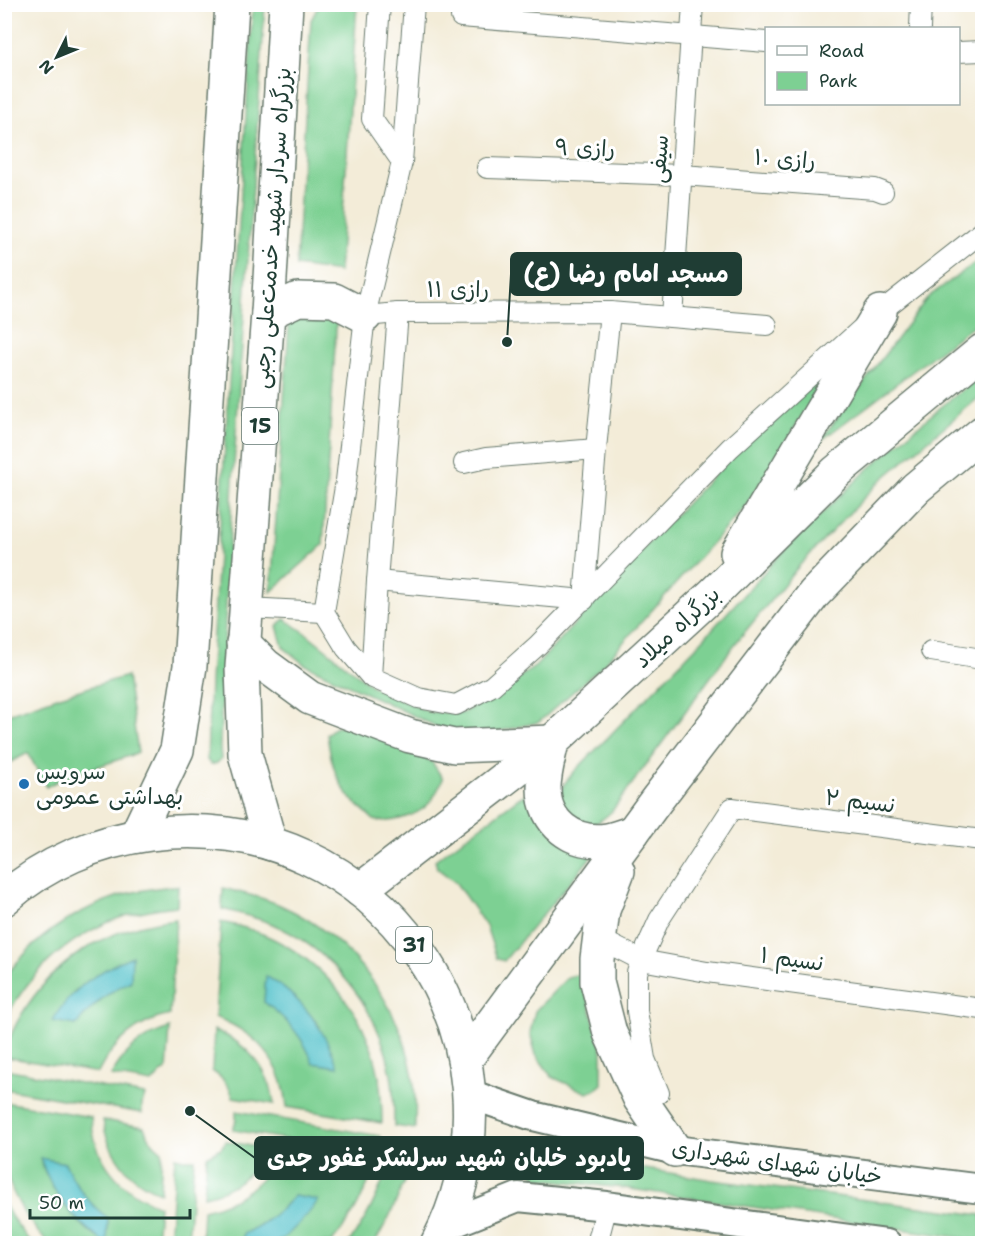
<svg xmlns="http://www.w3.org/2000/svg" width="987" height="1248" viewBox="0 0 987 1248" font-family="'Shantell Sans','Playpen Sans Arabic',sans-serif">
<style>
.green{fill:#7dd093;stroke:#4e8664;stroke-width:1.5;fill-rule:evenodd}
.water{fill:#56c3cc;stroke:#3a8080;stroke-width:1.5}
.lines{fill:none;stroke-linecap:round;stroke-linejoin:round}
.street-casing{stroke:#697a6d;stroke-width:22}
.secondary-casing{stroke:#697a6d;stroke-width:32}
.highway-casing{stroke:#697a6d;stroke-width:36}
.street{stroke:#fff;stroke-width:20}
.secondary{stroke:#fff;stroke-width:28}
.highway{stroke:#fff;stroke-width:33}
.poi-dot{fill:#1f6fb2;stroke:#fff;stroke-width:2}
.labels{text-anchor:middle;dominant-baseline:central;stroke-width:6;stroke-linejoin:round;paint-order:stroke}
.shield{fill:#fff;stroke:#627771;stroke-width:1.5}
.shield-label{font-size:21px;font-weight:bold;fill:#1f3d34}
.street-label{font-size:22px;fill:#1f3d34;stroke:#fff}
.poi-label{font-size:22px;fill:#1f3d34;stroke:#fff;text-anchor:start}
.leader{fill:none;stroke:#1f3d34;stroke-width:2}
.callout-dot{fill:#1f3d34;stroke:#fff;stroke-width:2}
.callout{fill:#1f3d34;stroke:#1f3d34;stroke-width:2}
.callout-label{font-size:24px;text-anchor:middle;font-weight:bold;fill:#fff}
</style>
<rect width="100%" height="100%" fill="#fff"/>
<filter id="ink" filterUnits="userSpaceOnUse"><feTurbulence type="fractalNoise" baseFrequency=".0167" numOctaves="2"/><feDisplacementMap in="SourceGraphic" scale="12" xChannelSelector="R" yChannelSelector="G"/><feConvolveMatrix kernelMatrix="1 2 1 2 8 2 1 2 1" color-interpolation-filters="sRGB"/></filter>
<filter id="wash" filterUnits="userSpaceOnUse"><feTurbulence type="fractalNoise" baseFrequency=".008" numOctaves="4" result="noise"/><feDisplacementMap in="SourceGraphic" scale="24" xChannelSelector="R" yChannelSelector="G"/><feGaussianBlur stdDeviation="1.35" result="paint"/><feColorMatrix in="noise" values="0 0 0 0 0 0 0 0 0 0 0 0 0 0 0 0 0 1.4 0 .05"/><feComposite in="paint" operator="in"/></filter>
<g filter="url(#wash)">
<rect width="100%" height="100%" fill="#f3ecd8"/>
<g class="green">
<path d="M253 5H265C250 252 228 499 220 747L221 759 217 763 211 765 207 760 210 681Z"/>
<polygon points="319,5 357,5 339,272 296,266 311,20"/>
<polygon points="982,258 982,319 819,442 928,297"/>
<polygon points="290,310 337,313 323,545 271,592"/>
<polygon points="838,358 748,503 602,666 539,722 492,733 448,732 304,664 283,647 277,626 285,619 307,634 373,687 429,712 463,713 535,667 653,538 736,452"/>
<path d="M982 374V395L880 481 799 566 735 644 612 811C585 837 579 826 558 801L564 784 574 772 697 646 786 548 867 470 936 411Z"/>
<polygon points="127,676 138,753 61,779 46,787 28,753 5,765 5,715 60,696"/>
<path d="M346 724 387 735 432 762 443 779C434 799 428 810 406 817 397 820 384 823 374 820 371 818 367 813 364 811 338 790 331 766 327 734L334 728Z"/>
<polygon points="537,791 597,850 504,961 497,959 486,926 456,883 437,868 435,860 519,798 528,793"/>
<path d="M173 886H178L177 906C168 907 159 908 150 910 87 921 33 964 5 1020 4 1011 2 986 5 979 8 971 17 963 22 957 47 929 83 908 119 896 136 890 155 888 173 886Z"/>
<path d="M223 888C242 893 262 897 280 905 355 938 410 1015 415 1097 416 1108 415 1119 415 1129L394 1126C394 1109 394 1092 391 1075 380 1009 332 949 270 923 254 917 238 913 222 909Z"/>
<path d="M176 919 170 1015C137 1022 113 1043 98 1073L5 1057C7 1039 17 1021 27 1006 64 952 112 927 176 919ZM90 979 131 981C108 991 92 1006 76 1025L53 1020 75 991Z"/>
<path d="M221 922C236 925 251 929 265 935 323 960 368 1015 379 1077 381 1093 382 1108 382 1123L287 1107C283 1061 257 1033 215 1017ZM266 977C288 990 305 1007 320 1027L313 1063C304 1038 285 1017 264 1002Z"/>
<polygon points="581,974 602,1051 602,1084 595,1090 587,1093 552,1077 536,1055 530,1033 535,1011 568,977"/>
<path d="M170 1028 167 1070 161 1073 152 1083 111 1076C123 1052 144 1035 170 1028Z"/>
<path d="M214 1030C247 1043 270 1069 274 1104L233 1097C229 1085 223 1078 212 1071Z"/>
<polygon points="5,1069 145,1095 142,1104 142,1113 5,1089"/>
<path d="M4 1102 91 1117C94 1160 119 1190 159 1206L156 1243H107L108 1219C89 1204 75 1185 65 1163L40 1159C53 1196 73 1221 105 1243H48L38 1232 24 1213 13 1192 5 1171Z"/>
<polygon points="236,1111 380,1136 377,1155 233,1130 236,1120"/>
<path d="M103 1120 144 1127C148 1138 153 1144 162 1151L160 1192C128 1181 107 1152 103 1120Z"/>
<path d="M226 1141 266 1149C254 1174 232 1191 204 1196L207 1156 221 1148Z"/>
<path d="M280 1151 374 1168C364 1196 351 1221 331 1243H274L284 1237 318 1200 294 1196C280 1212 263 1225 243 1234V1243L201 1244 203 1210C239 1202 264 1184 280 1151Z"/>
<polygon points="548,1153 712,1180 982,1215 982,1241 624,1188 540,1179 533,1174 533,1170 539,1155"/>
<polygon points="175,1157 184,1159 194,1159 188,1243 169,1243"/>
<path d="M387 1170 407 1174C398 1199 389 1221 374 1243H348C366 1222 377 1196 387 1170Z"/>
<polygon points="4,1203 13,1219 31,1243 5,1243"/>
</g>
<g class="water">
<path d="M132 956 131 981C108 991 92 1006 76 1025L52 1021C72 988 98 971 132 956Z"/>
<path d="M266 976C303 998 324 1028 338 1067L313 1063C304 1038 285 1017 264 1002Z"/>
<path d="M40 1158 65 1163C75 1185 89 1204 108 1218L107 1243H105C73 1220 53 1196 40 1158Z"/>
<path d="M294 1196 318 1200C312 1211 285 1241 272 1244 263 1245 252 1244 243 1243V1234C263 1225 280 1212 294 1196Z"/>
</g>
</g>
<g filter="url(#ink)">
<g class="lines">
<g class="street-casing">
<g id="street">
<polyline points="380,4 372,119 402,162 365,316 346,481 324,612 346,648 371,677 418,698 456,705 492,686 538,645 730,448 880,312 982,232"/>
<polyline points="461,17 766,42"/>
<polyline points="920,28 921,4"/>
<polyline points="958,52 982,51"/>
<polyline points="402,162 414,4"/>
<polyline points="487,168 682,175 875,189 883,192"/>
<polyline points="365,316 398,313 610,312 767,325"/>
<polyline points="672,317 693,4"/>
<polyline points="464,463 486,458 596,449"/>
<polyline points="377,581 584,600 596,449 610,312"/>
<polyline points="246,608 324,612"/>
<polyline points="931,651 982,659"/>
<polyline points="371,677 377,581 398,313"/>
<polyline points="600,939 641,960 707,972 982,1009"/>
<polyline points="659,1093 645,1059 637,1011 637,973 641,960 659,920 732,808 982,840"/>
<polyline points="597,1244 607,1206"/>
</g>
</g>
<g class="secondary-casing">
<g id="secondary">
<polyline points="469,1094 533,1116 675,1150 982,1189"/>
<polyline points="446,1226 518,1197 607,1206 887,1244"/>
</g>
</g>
<g class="highway-casing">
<g id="highway">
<polyline points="268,313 298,299 334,300 365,316"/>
<polyline points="737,553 880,312"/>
<polyline points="243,643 265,665 310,698 410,736 454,746 552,742"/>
<path d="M552 742C549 757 544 773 544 788 544 823 573 845 607 840 615 839 625 835 633 832"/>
<polyline points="136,836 177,750 190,666 232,4"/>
<polyline points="270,843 245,754 242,667 268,313 286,4"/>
<polyline points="618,871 603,910 597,959 597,982 610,1033 640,1099 675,1150"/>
<polyline points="360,890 552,742 713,594 836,472 982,351"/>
<path d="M4 899C45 863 97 841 151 834 378 805 542 1041 437 1244"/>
<polyline points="465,1060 655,802 814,594 916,488 982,433"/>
</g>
</g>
<use href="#street" class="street"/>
<use href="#secondary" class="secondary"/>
<use href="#highway" class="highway"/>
</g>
</g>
<circle class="poi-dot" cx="24" cy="784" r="6"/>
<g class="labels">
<g class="shield">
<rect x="242" y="408" width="36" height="36" rx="4.5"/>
<rect x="396" y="927" width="36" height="36" rx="4.5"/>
</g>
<g class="shield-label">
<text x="260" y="426">15</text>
<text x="414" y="945">31</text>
</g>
<g class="street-label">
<text transform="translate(585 148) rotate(2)">رازی ۹</text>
<text transform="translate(659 159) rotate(-86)">سیفی</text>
<text transform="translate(785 159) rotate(4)">رازی ۱۰</text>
<text transform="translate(272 228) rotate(-86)">بزرگراه سردار شهید خدمت‌علی رجبی</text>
<text x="458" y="289">رازی ۱۱</text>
<text transform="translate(677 627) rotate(-43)">بزرگراه میلاد</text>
<text transform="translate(860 801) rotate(7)">نسیم ۲</text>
<text transform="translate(792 959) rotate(8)">نسیم ۱</text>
<text transform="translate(777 1162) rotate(8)">خیابان شهدای شهرداری</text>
</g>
<g class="poi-label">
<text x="36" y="771">سرویس<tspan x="36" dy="25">بهداشتی عمومی</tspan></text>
</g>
</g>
<path class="leader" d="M507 342L511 274M190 1111L255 1158"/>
<g class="callout-dot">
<circle cx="507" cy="342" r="6"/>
<circle cx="190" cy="1111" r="6"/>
</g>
<g class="callout">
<rect x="511" y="253" width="230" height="42" rx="6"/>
<rect x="255" y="1137" width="388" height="42" rx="6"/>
</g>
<g class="callout-label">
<text x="626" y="282">مسجد امام رضا (ع)</text>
<text x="449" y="1166">یادبود خلبان شهید سرلشکر غفور جدی</text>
</g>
<rect width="987" height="1248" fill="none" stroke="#fff" stroke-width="24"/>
<rect x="765" y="27" width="195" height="78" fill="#ffffff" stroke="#a5b1ae" stroke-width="1.5"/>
<rect x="777" y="46" width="30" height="9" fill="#ffffff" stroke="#a5b1ae" stroke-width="1.5"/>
<text x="819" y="57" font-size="18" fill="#1f3d34">Road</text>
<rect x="777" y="72" width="30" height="18" fill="#7dd093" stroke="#a5b1ae" stroke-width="1.5"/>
<text x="819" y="87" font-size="18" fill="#1f3d34">Park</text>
<g transform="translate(57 57) rotate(227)" stroke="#ffffff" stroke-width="4.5" paint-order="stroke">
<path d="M0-4.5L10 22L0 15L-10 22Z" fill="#1f3d34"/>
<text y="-9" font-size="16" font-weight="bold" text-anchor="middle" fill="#1f3d34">N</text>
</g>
<path d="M30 1209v9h160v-9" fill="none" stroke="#1f3d34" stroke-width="3"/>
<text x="39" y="1209" font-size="18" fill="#1f3d34" stroke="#ffffff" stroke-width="4.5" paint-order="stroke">50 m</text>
</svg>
